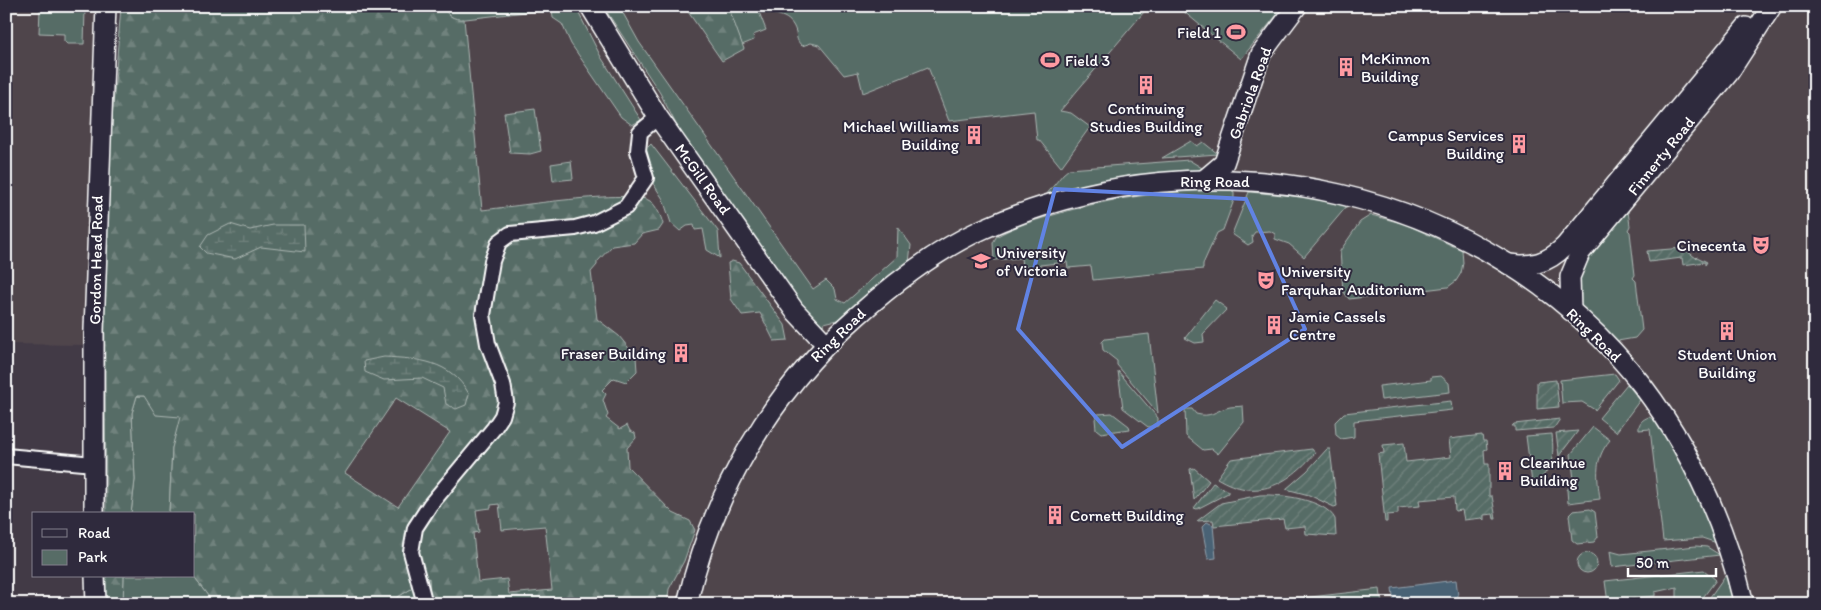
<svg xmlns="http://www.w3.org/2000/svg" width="1821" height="610" viewBox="0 0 1821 610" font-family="Itim,sans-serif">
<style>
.built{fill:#4f454c}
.green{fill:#576c66;stroke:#abb6b2}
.forest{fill:url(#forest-firs);stroke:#abb6b2;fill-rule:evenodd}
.wetland{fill:url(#wetland-marsh);stroke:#abb6b2}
.garden{fill:url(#garden-furrows);stroke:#abb6b2}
.water{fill:#4a6274;stroke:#92a1ac}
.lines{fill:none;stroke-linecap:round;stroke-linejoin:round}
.street-casing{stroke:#fff;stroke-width:18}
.secondary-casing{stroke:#fff;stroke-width:22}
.street{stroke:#2f2a3d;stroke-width:14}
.secondary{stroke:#2f2a3d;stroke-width:19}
.marked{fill:none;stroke:#6183e4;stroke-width:4;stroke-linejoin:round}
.labels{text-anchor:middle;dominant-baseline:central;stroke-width:4;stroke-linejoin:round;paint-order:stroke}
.poi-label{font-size:16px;fill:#fff;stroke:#2f2a3d;text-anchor:start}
.street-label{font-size:16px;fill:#fff;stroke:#2f2a3d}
</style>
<defs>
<pattern id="forest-firs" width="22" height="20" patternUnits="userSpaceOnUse" patternTransform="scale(1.25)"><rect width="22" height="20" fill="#576c66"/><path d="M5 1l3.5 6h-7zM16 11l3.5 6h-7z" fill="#70827d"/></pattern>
<pattern id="wetland-marsh" width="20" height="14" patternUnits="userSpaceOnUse" patternTransform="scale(1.25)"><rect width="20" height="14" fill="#576c66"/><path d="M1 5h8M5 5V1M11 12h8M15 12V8" fill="none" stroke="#70827d"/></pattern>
<pattern id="garden-furrows" width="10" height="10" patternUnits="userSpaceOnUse" patternTransform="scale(1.25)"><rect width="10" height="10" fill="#576c66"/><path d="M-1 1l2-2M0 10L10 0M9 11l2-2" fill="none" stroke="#70827d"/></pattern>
</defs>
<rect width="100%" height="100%" fill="#423a46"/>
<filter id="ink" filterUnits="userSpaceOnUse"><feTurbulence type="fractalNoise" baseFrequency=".02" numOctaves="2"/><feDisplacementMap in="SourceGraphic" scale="10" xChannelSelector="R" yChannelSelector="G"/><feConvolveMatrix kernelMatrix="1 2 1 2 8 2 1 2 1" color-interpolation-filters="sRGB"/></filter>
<g filter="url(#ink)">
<g class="built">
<polygon points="6,6 95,6 84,345 6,344"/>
<polygon points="156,6 1814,6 1815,604 135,604 136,576 194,576 194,514 138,514"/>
</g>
<g class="green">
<polygon points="442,6 575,6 601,57 641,120 632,125 621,117 571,44 562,24 553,18 552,9 457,20 447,14"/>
<polygon points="603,6 619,6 639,42 813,289 826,280 835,289 837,299 845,303 897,257 898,227 911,245 909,263 837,320 824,323 824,325 812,321 679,130 660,93"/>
<path d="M728 6H1149L1060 111 1071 113 1090 127 1061 167 1039 140H1037L1034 111 949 121 928 67 863 93 858 72 844 75 819 45 811 43 802 46C797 41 797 39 796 32 791 14 775 14 759 12L766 30 753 35 754 40 742 45Z"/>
<polygon points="1177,6 1284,6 1241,59"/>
<polygon points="40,9 85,10 84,44 67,44 64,41 64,34 39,33"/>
<polygon points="1191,141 1197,146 1203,142 1218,154 1162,158"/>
<polygon points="651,144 718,231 720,258 707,250 703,229 695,230 694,225 687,226 680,231 671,223 663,199 649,177 644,151"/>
<polygon points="1189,160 1207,171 1042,200 1063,174 1069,169"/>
<path d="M1231 190 1234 192V200L1223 230 1217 233 1203 264V269L1093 280 1091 266 1068 268 1067 262 1022 267 1021 258 994 260 993 243 996 237C1014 226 1036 220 1057 214 1116 196 1169 191 1231 190Z"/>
<polygon points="1249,192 1306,197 1347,206 1304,257 1289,244 1275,239 1275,234 1270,231 1255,232 1252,236 1253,242 1248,245 1232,234"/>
<polygon points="1626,211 1628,211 1630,226 1628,230 1630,232 1635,275 1633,278 1636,281 1642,330 1635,338 1612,342 1581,309 1577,302 1576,270"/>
<polygon points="1371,215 1405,224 1462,250 1463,263 1461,273 1456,281 1448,287 1349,299 1343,291 1340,251 1360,222"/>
<polygon points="1215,300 1227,309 1203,334 1204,342 1195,343 1185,338"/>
<polygon points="1149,334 1158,413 1117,365 1117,361 1103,350 1102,342 1105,339"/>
<polygon points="1118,371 1158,418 1158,426 1148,427 1123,408"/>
<polygon points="1615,374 1619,380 1595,410 1582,402 1562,403 1560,380"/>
<polygon points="1441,376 1449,383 1450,392 1381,400 1379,386 1431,380 1431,377"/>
<polygon points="1627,384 1640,400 1616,432 1599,418"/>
<polygon points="137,396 144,396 181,417 172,448 169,514 131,514 135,480 132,413"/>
<polygon points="1451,401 1452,410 1354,421 1354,437 1341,439 1336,435 1335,422 1344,413"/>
<path d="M1243 406 1244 422 1218 454 1212 449 1203 450 1186 436 1185 409H1192L1196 414C1211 418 1215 411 1226 408 1231 406 1238 407 1243 406Z"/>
<polygon points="1112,413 1129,426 1130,429 1101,433 1096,429 1095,419 1098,414"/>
<path d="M1649 417C1668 424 1708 520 1717 543L1702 538 1663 541 1650 429 1639 430C1638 423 1643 419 1649 417Z"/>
<path d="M1593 427 1610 440C1594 459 1597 476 1600 499L1568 503 1567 490 1574 480 1571 454Z"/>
<path d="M1552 434C1554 459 1553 463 1538 483H1532L1526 436Z"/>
<polygon points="1696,546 1707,547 1720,555 1612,567 1610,551 1621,554"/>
<polygon points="1704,570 1716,580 1698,604 1673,604 1677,599 1677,587 1655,592 1655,596 1611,601 1608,603 1605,581"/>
<polygon points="1727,573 1735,604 1705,604"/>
<polygon points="124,576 193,576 212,601 219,604 123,604"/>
<polygon points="429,578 430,591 415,604 382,604 388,603"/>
<polygon points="1380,589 1382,604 1250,604"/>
</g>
<g class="forest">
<path d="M121 6H442C447 15 453 20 464 19L482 210C511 207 631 188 650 201 656 205 661 216 663 224L659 230 642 234 634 243 612 246 597 262V265L591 272 597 319 619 336 636 357 637 371 626 382 614 378 602 390 606 394 603 400 608 415 606 418 620 429 627 425 630 431 635 433 636 438 627 448 628 467 673 513 690 521 695 530 684 561 669 589 667 604H437L432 602 431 604H415L430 591 429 578 388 603 382 604H219L212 601 193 576 194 514H169L172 448 180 417 156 415 144 396H137L132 413 135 480 131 514H106L104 221ZM396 398 450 432 398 507 345 473ZM499 504 502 530 545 526 552 590 509 594 507 579 478 582 473 533 479 532 476 510 491 508V505Z"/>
<polygon points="684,6 728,6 744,49 722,61"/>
<polygon points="535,109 541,151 530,154 510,153 504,113"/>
<polygon points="571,161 573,179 553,181 551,164"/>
<polygon points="732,261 739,263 785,325 788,340 774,341 760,313 742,315 731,299 728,263"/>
<polygon points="1590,509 1595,512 1598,537 1594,542 1577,544 1572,540 1569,515 1573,511"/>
<circle cx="1587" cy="563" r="10"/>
<polygon points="106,576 124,576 123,604 106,604"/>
</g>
<g class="wetland">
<polygon points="230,224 250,230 273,225 304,225 305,252 261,247 235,259 206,253 200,247 208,235"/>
<path d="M384 357C419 359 450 360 469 394L466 405 456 409 446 404 443 388 422 378 384 380 365 372 364 361Z"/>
</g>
<g class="garden">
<polygon points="1683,248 1696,258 1697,257 1707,262 1705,265 1705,262 1683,265 1682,258 1649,262 1647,251"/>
<polygon points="1556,380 1559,407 1537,409 1537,382"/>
<polygon points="1560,419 1554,428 1515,431 1515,426 1512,426 1514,424"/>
<polygon points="1578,431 1559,456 1556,433"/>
<polygon points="1482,435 1483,441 1486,441 1487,449 1484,450 1485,464 1489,464 1489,496 1492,496 1496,519 1494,519 1493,514 1484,515 1484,520 1482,518 1464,520 1462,510 1455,511 1454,497 1419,500 1420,506 1398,508 1398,514 1387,515 1387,522 1385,522 1378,454 1384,453 1383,445 1404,443 1406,462 1451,457 1449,439"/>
<path d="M1312 449 1315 453C1287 485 1257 502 1217 478L1231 459Z"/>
<polygon points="1327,449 1330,449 1337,506 1334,507 1309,495 1286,489 1307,471"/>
<polygon points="1194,468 1209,481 1194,500 1190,469"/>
<polygon points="1213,483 1228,491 1228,493 1197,509 1194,508"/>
<path d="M1260 495C1280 494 1325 499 1335 519L1336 536 1306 534 1305 526 1285 528 1283 519 1214 526 1213 520 1197 521 1221 503Z"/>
</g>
<g class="water">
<polygon points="1207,522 1213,525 1216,558 1208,559 1202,527"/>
<polygon points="1456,580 1459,604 1394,604 1392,588"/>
</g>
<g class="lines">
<g class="street-casing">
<g id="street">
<polyline points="6,456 94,464"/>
<polyline points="425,604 411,552 415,528 430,505 494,428 502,416 506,402 503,384 488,344 483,315 492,261 499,242 510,234 575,228 594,223 626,207 646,178 638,151 640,132 658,117"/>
</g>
</g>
<g class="secondary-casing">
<g id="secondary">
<polyline points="590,6 658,117 794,310 826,344"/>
<polyline points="1205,179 1224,163 1261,54 1297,6"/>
<path d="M1508 264C1532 267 1548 263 1565 246L1746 27"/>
<polyline points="1571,311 1570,277 1580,253 1728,74 1772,6"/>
<polyline points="94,514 94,330 106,6"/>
<polyline points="95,576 96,604"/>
<path d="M687 604C712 493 771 392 856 317 894 283 936 250 983 229 1210 127 1487 186 1642 385 1692 451 1725 524 1744 604"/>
</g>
</g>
<use href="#street" class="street"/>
<use href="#secondary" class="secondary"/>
</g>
</g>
<path class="marked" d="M1055 189 1246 199 1305 329 1122 447 1018 329Z"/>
<defs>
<g id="stadium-bare" transform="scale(1.5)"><path d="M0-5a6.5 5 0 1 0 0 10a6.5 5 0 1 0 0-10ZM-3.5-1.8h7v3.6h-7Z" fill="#ff9aa2" stroke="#2f2a3d" stroke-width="2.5" paint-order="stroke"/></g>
<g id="building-bare" transform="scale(1.5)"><path d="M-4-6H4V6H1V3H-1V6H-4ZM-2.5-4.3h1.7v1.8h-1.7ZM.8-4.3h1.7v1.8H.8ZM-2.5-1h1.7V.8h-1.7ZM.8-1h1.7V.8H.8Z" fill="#ff9aa2" stroke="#2f2a3d" stroke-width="2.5" paint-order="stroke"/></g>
<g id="theatre-bare" transform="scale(1.5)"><path d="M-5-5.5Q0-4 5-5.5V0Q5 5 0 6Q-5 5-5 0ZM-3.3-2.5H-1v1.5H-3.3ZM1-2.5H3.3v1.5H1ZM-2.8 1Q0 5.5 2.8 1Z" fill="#ff9aa2" stroke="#2f2a3d" stroke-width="2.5" paint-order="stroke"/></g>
<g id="university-bare" transform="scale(1.5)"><path d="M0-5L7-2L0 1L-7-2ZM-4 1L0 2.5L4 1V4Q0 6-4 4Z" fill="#ff9aa2" stroke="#2f2a3d" stroke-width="2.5" paint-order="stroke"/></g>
</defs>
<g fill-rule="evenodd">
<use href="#stadium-bare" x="1236" y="32"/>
<use href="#stadium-bare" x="1050" y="60"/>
<use href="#building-bare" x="1346" y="67"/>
<use href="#building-bare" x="1146" y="85"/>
<use href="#building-bare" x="974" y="135"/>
<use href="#building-bare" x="1519" y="144"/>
<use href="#theatre-bare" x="1761" y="245"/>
<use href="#university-bare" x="981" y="261"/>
<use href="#theatre-bare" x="1266" y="280"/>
<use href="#building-bare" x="1274" y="325"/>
<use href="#building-bare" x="1727" y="331"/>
<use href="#building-bare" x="681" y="353"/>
<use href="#building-bare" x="1505" y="471"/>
<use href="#building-bare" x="1055" y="515"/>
</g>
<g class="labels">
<g class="poi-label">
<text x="1221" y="32" text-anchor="end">Field 1</text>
<text x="1361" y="58">McKinnon<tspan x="1361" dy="18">Building</tspan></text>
<text x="1065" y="60">Field 3</text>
<text x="1146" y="108" text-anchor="middle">Continuing<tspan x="1146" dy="18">Studies Building</tspan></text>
<text x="959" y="126" text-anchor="end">Michael Williams<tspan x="959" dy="18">Building</tspan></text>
<text x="1504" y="135" text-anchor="end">Campus Services<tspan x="1504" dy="18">Building</tspan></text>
<text x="1746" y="245" text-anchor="end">Cinecenta</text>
<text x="996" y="252">University<tspan x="996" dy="18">of Victoria</tspan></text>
<text x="1281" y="271">University<tspan x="1281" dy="18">Farquhar Auditorium</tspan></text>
<text x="1289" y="316">Jamie Cassels<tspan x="1289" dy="18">Centre</tspan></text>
<text x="666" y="353" text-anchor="end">Fraser Building</text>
<text x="1727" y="354" text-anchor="middle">Student Union<tspan x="1727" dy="18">Building</tspan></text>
<text x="1520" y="462">Clearihue<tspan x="1520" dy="18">Building</tspan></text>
<text x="1070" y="515">Cornett Building</text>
</g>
<g class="street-label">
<text transform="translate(1250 93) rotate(-70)">Gabriola Road</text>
<text transform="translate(1661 156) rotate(-51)">Finnerty Road</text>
<text transform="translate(703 179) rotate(54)">McGill Road</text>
<text x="1215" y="181">Ring Road</text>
<text transform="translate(96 260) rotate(-89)">Gordon Head Road</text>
<text transform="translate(838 335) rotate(-44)">Ring Road</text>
<text transform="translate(1594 335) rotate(44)">Ring Road</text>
</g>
</g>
<rect width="1821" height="610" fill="none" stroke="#2f2a3d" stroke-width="25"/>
<rect x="12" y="12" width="1796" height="585" fill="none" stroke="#fff" stroke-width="2" filter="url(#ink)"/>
<rect x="32" y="512" width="162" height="65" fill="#2f2a3d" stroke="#827f8b"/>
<rect x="42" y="529" width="25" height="8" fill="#2f2a3d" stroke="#827f8b"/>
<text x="78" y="538" font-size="15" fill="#ffffff">Road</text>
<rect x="42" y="550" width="25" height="15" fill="#576c66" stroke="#827f8b"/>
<text x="78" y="562" font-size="15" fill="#ffffff">Park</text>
<path d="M1628 568v8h88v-8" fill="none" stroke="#ffffff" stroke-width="2.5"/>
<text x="1636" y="568" font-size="15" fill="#ffffff" stroke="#2f2a3d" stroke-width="4" paint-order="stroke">50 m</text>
</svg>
